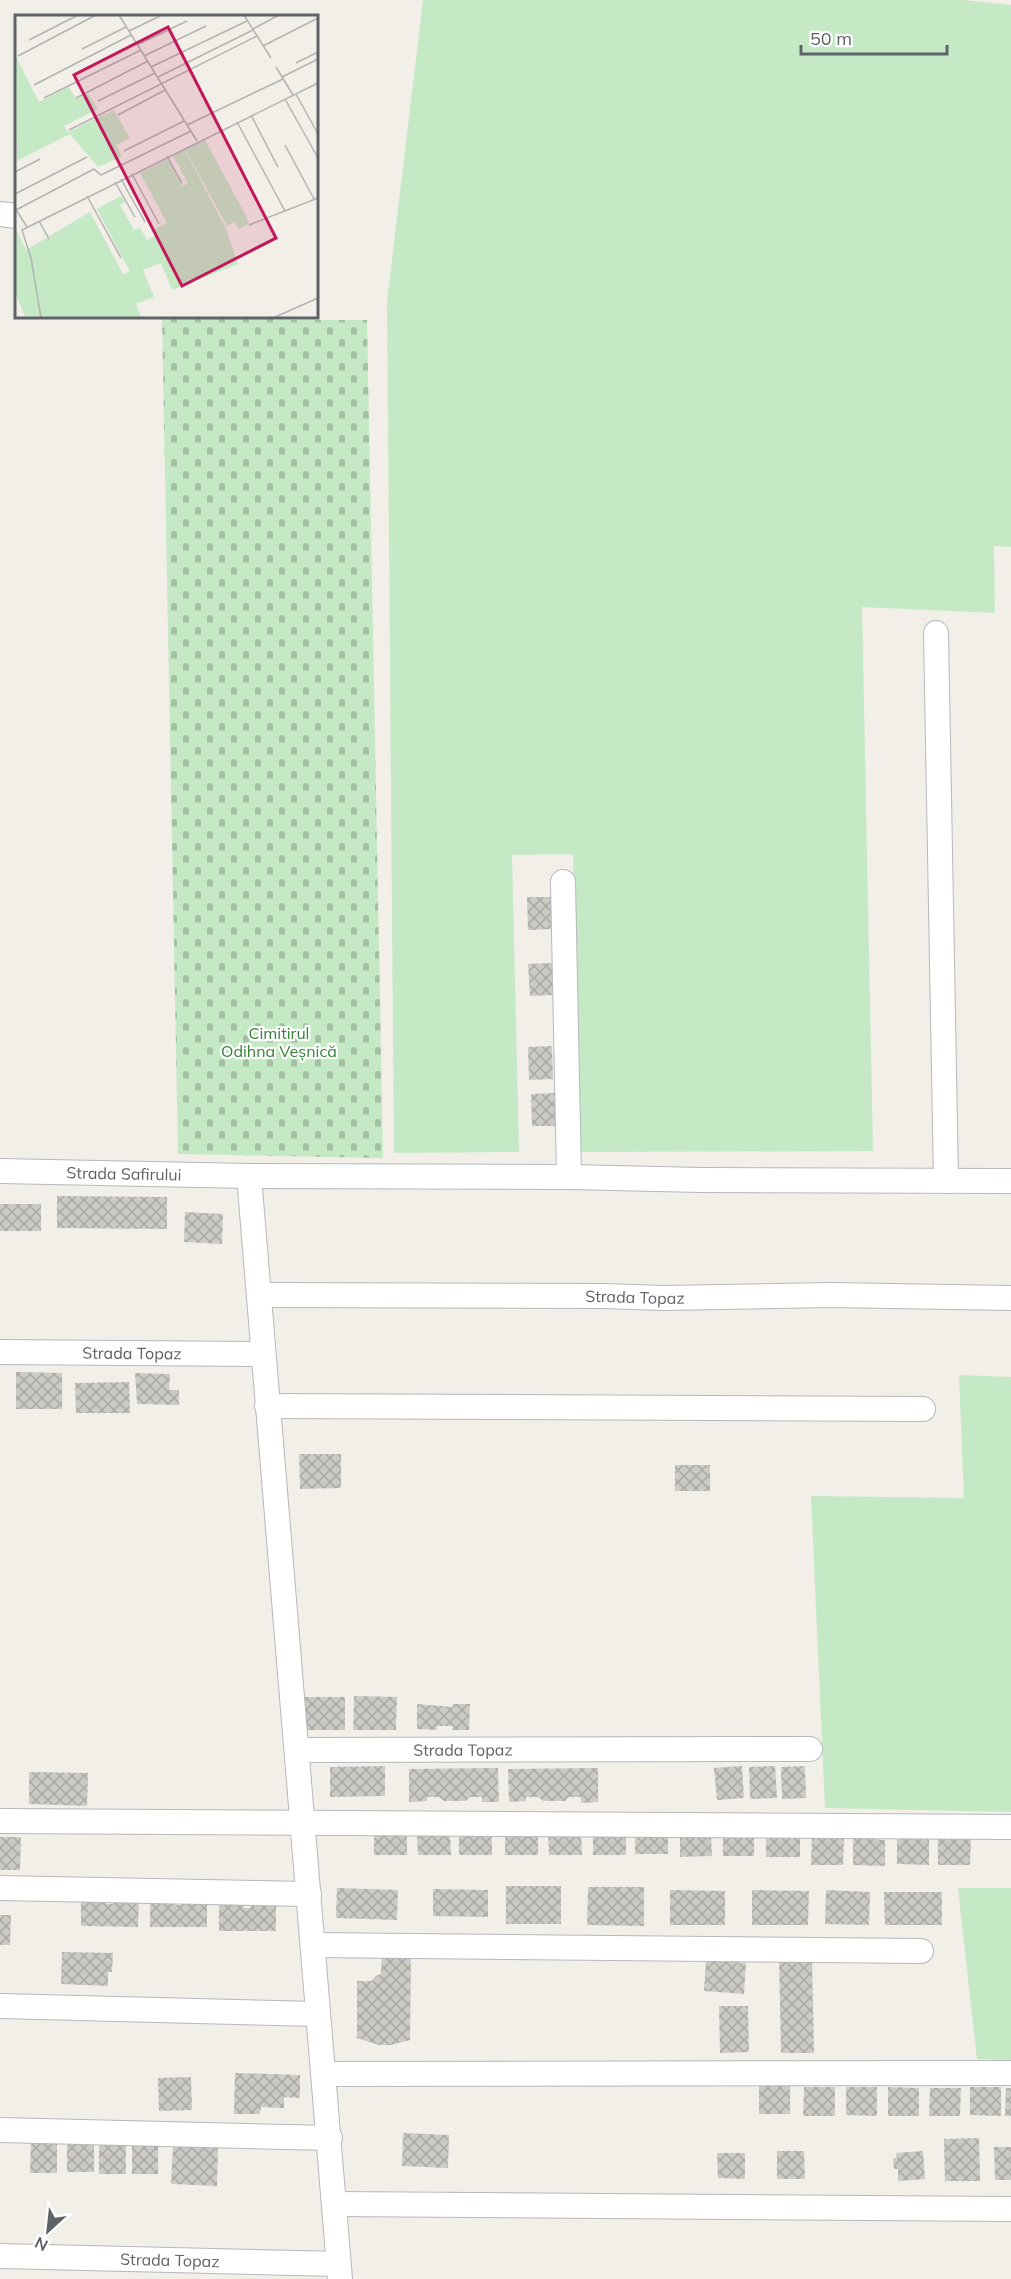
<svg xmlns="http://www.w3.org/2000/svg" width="1011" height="2279" viewBox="0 0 1011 2279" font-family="Mulish,sans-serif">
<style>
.green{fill:#c5e8c5}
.cemetery{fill:url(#cemetery-stones)}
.building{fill:url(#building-cross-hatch)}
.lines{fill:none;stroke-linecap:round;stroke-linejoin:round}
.minor-casing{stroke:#b5b8bc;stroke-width:26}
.minor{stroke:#fff;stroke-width:24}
.labels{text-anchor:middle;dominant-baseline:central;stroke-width:4.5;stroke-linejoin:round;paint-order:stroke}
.park-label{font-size:16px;fill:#348238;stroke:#fff}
.street-label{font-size:16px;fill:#5f6368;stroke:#fff}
.inset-road{fill:none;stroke:#b3b3b1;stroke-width:1.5}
.view{fill:#c2185b;fill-opacity:0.15;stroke:#c2185b;stroke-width:3}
.inset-edge{fill:none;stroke:#5f6368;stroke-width:3}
</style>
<defs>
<pattern id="cemetery-stones" width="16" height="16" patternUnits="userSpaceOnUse" patternTransform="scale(1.5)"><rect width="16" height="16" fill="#c5e8c5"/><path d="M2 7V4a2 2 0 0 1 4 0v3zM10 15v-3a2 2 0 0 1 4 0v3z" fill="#a3c0a4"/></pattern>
<pattern id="building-cross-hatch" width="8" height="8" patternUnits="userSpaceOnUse" patternTransform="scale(1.5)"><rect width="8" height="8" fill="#cccac5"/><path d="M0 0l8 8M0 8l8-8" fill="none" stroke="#a9a8a4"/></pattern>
</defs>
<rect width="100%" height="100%" fill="#f1efe8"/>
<g class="green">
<polygon points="423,0 963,0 1011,5 1011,547 994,546 995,613 862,607 873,1151 579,1152 573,854 512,855 519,1152 394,1153 387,302"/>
<polygon points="959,1375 1011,1377 1011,1812 825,1808 811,1496 964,1498"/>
<polygon points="958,1888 1011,1888 1011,2060 977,2059"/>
</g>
<polygon class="cemetery" points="162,317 274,316 274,320 367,320 383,1158 178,1154"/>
<g class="building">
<polygon points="527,897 551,897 553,929 528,930"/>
<polygon points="553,963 554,995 530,996 528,964"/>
<polygon points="552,1046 553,1079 529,1080 528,1047"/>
<polygon points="555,1093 557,1126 532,1126 531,1094"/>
<polygon points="57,1196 167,1197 167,1229 57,1228"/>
<rect x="0" y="1204" width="41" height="27"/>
<polygon points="185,1212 223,1214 222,1244 184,1242"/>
<polygon points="16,1372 62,1373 62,1409 16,1409"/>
<polygon points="135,1373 170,1374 169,1390 179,1390 179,1405 137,1404"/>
<polygon points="129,1382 130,1413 76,1413 75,1383"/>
<polygon points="299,1454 341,1454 341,1488 300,1489"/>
<rect x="675" y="1465" width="35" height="26"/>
<polygon points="354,1696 397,1697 396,1730 353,1730"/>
<rect x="304" y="1697" width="41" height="33"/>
<polygon points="417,1704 453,1707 453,1704 470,1704 469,1730 452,1730 453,1726 437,1726 437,1730 417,1729"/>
<polygon points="385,1766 385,1796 330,1797 330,1767"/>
<polygon points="742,1766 744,1798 717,1800 714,1768"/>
<polygon points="775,1766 777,1798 750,1799 749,1767"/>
<polygon points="805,1766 806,1798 782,1799 781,1767"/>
<polygon points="498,1768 499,1802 482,1802 482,1797 470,1797 466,1801 444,1801 439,1797 427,1797 427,1801 409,1802 409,1769"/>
<polygon points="598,1768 598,1802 581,1803 581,1797 569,1797 565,1801 543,1801 538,1797 526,1797 526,1801 509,1802 508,1769"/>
<polygon points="29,1772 88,1773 87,1806 29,1804"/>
<rect x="374" y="1833" width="33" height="22"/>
<polygon points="417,1833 450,1833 451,1855 418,1855"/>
<polygon points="492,1833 492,1855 459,1855 459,1834"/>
<rect x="505" y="1833" width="33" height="22"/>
<polygon points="548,1833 581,1833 582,1855 549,1855"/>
<rect x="635" y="1833" width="33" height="21"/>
<polygon points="680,1833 711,1833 712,1856 680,1857"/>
<rect x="593" y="1834" width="33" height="21"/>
<rect x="723" y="1834" width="31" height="22"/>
<polygon points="812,1834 829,1835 828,1839 844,1839 843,1865 811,1865"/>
<polygon points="897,1834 914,1838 929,1839 929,1865 897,1864"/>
<polygon points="853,1835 870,1835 870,1839 885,1840 885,1866 853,1865"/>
<polygon points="938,1835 955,1835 955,1839 971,1839 970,1865 938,1865"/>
<rect x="766" y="1836" width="34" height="21"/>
<polygon points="0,1837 21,1837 20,1870 0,1870"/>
<rect x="506" y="1886" width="55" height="38"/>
<polygon points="588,1887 644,1887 644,1926 587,1925"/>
<polygon points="337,1888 398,1890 397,1920 336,1918"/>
<polygon points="433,1889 488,1890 488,1917 433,1916"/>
<polygon points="670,1890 725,1891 725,1925 670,1925"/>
<polygon points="752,1890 809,1891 808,1925 752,1925"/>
<polygon points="826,1890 870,1892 869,1925 825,1924"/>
<polygon points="884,1892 942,1892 942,1925 885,1925"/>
<polygon points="113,1900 139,1900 138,1927 81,1926 81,1901 106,1901 106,1904 113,1904"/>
<polygon points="182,1900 207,1901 207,1927 150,1927 150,1901 175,1901 175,1905 182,1905"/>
<polygon points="219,1904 244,1905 243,1908 251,1908 251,1904 276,1904 276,1931 219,1931"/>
<polygon points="0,1915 11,1915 10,1945 0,1945"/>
<polygon points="382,1951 411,1952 410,2040 391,2045 379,2045 357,2038 357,1981 372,1981 376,1976 381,1974"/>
<polygon points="62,1952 113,1953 112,1972 108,1972 108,1986 61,1984"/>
<polygon points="779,1959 812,1959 814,2053 781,2053"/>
<polygon points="706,1960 746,1963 744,1994 704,1991"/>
<polygon points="719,2006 748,2006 749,2052 720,2053"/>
<polygon points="235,2073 300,2075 300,2098 284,2097 284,2108 261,2107 260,2114 234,2114"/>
<polygon points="191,2077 192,2110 159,2111 158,2078"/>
<polygon points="759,2085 790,2086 790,2114 759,2114"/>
<polygon points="804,2087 835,2087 835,2116 803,2116"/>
<polygon points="846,2087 877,2087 877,2116 846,2115"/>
<polygon points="888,2087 919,2088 919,2116 888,2116"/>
<polygon points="970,2087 1001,2087 1001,2116 970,2115"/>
<polygon points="930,2088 961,2088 960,2116 929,2116"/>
<polygon points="1006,2088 1011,2088 1011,2116 1005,2116"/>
<polygon points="403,2133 449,2135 448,2168 402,2166"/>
<polygon points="979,2138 980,2181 945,2181 944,2139"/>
<rect x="67" y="2140" width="27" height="32"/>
<polygon points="31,2141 57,2141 57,2173 30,2173"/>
<rect x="99" y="2142" width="27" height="32"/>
<rect x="132" y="2142" width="26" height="32"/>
<polygon points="173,2145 218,2148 217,2186 171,2184"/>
<polygon points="994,2147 1011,2147 1011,2180 995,2180"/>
<polygon points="777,2151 804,2151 805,2179 777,2179"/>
<polygon points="923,2151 925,2179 898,2181 898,2169 894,2169 893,2158 897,2158 896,2153"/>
<polygon points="717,2153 745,2153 745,2179 718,2178"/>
</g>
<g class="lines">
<g class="minor-casing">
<g id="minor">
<polyline points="0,214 16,216"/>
<polyline points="936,633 946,1181"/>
<polyline points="563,882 569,1177"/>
<path id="s1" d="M0 1171 249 1176 569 1177 701 1180 1011 1181"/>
<polyline points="249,1176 340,2279"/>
<path id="s2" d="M259 1295 604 1296 664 1298 831 1295 1011 1298"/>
<path id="s3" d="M0 1352 263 1354"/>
<polyline points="267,1406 923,1409"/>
<path id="s4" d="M297 1750 810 1749"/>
<polyline points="0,1821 1011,1827"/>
<polyline points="0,1888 309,1894"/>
<polyline points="313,1945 921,1951"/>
<polyline points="0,2006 318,2014"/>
<polyline points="323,2074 1011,2073"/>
<polyline points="0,2130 330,2138"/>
<polyline points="334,2204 1011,2209"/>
<path id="s5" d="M0 2256 338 2264"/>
</g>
</g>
<use href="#minor" class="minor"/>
</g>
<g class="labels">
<g class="park-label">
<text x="279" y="1033">Cimitirul<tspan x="279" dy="18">Odihna Veșnică</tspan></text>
</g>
<g class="street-label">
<text stroke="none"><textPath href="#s1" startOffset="124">Strada Safirului</textPath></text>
<text stroke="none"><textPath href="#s2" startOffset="376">Strada Topaz</textPath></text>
<text stroke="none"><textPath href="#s3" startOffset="132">Strada Topaz</textPath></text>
<text stroke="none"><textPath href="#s4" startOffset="166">Strada Topaz</textPath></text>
<text stroke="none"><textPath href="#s5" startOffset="170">Strada Topaz</textPath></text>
</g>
</g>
<g transform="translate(15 15)">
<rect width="303" height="303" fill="#f1efe8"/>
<path d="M1 42 24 87 54 72 61 84 73 79 83 94 49 111 53 117 99 95 115 123 101 130 107 141 83 152 55 119 2 146ZM170 135 211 214 223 249 157 275 146 248 128 255 139 282 121 289 126 303H11L0 278V212L11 235 75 197 108 259 115 257 82 194 106 181 110 187 105 190 119 215 125 213 132 225 142 220 139 214 152 208 125 158 153 144 168 171 173 168 158 141Z" fill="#c5e8c5"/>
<path d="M190 125 231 201 234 209 224 214 220 207 212 211 170 134Z" fill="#c5e8c5"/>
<path class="inset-road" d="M104 0 182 126M229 0 256 43M238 14 264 0M114 16 147 0M14 25 63 0M122 30 172 6M248 31 303 3M67 34 111 12M3 41 81 0M129 41 191 11M281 48 303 37M136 52 232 6M261 52 278 80M143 62 238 15M267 62 303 44M19 70 116 20M281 79 303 119M29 83 126 35M61 83 133 46M270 84 303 143M83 86 140 58M103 100 150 75M236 100 263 152M222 107 270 196M172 110 268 64M54 115 242 21M270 130 299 184M109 136 169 106M152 141 167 168M0 157 25 144M117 159 144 209M106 164 130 207M100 167 120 202M0 179 72 142M72 181 106 243M0 193 12 212M1 195 79 154 86 160 176 116M24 206 34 224M234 210 303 183M26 303 16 243 7 215 303 68M258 303 303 283"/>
<path class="view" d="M153 12 261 223 167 271 59 60Z"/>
<rect width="303" height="303" class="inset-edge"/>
</g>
<g transform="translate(48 2231) rotate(207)" stroke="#ffffff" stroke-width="4.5" paint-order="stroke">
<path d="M0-4.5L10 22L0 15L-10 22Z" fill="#5f6368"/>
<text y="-9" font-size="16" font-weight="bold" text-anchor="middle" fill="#5f6368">N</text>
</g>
<path d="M801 45v9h146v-9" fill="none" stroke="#5f6368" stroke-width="3"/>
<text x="810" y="45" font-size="18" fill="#5f6368" stroke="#ffffff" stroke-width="4.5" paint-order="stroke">50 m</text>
</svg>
